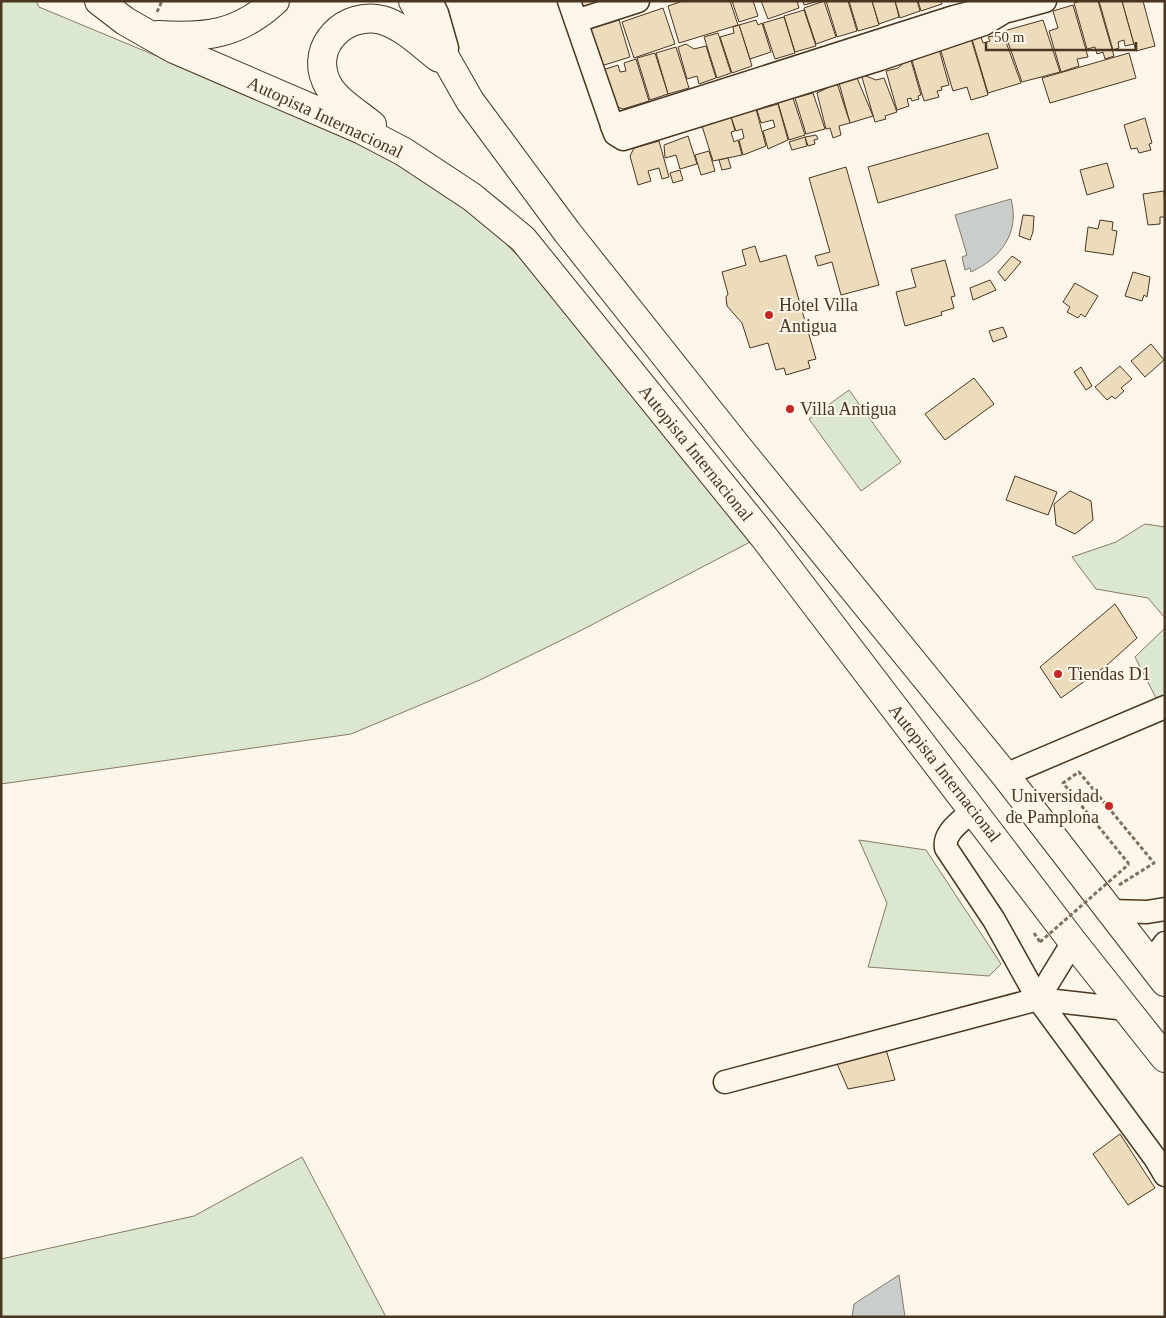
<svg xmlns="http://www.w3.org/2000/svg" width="1166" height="1318" viewBox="0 0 1166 1318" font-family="'Times New Roman',serif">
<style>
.green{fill:#dce7d0;stroke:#887966}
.water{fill:#c9cecd;stroke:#887966}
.building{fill:#ecdcbc;stroke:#4a3520}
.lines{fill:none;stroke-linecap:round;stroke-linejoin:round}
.minor-casing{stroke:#4a3520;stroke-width:25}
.highway-casing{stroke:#4a3520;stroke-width:30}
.path{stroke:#7f6f5c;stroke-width:3;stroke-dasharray:4 2.5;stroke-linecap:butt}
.minor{stroke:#fbf6e9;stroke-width:22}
.highway{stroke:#fbf6e9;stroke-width:28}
.path-bridge{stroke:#7f6f5c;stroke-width:3;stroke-dasharray:4 2.5;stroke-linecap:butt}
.poi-dot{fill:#c62828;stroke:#fbf6e9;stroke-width:2}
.labels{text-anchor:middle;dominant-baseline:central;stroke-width:4;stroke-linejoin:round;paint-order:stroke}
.street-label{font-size:18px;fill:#4a3520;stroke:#fbf6e9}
.poi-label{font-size:18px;fill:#4a3520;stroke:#fbf6e9;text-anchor:start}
</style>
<rect width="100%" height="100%" fill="#fbf6e9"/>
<g class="green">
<polygon points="1,1 36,1 39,7 356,139 466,204 545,283 754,540 576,633 480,680 351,734 1,784"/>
<polygon points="849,390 901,462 861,491 809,419"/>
<polygon points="1145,524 1165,527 1165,618 1148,598 1096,589 1072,557 1116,542"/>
<polygon points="1165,628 1165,695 1156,698 1135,657"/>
<polygon points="859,840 926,850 1001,964 989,976 868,967 887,903"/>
<polygon points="302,1157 386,1317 1,1317 1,1259 194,1216"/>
</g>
<g class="water">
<path d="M1011 199C1020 233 1001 258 971 272L970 268 965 270 962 257 967 255 955 215Z"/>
<polygon points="899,1275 905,1317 852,1317 854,1304"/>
</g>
<g class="building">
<polygon points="582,1 616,1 584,11"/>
<polygon points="683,1 730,1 738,25 679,43 668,6"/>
<polygon points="732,1 753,1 758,16 739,22"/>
<polygon points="761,1 797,1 799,8 768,19"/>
<polygon points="803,1 819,1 804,5"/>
<polygon points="824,1 836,37 816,44 804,8"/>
<polygon points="826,1 848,1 857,31 837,37"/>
<polygon points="849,1 872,1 879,25 858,31"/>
<polygon points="872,1 895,1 899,17 879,24"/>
<polygon points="895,1 917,1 920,11 900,18"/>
<polygon points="918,1 941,1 942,4 921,11"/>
<polygon points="1081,1 1098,1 1114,56 1105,59 1103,52 1097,54 1095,47 1087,49 1074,3"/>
<polygon points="1099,1 1122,1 1134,44 1125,46 1124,40 1118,42 1119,48 1113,50"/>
<polygon points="1122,1 1143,1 1155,46 1136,51"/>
<polygon points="1073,5 1088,57 1077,59 1079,66 1061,72 1049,31 1058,28 1053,11"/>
<polygon points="663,8 675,44 634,58 622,22"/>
<polygon points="804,10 816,46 795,52 784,16"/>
<polygon points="784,17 795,53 775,59 763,23"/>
<polygon points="619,20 630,57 601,66 590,29"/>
<polygon points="756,20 758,25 762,23 771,52 750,59 739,25"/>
<polygon points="1043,20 1060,72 1022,82 1004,31"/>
<polygon points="739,25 752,66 732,73 720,37 734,33 733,27"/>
<polygon points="718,33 731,73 717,78 704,37"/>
<polygon points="1003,34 1021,83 988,93 972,39 981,37 983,43 990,41 988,37"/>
<polygon points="970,35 988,95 971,100 967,87 953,91 940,48"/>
<polygon points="686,44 694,49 706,46 716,78 699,84 697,76 687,79 678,47"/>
<polygon points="676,47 689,88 668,94 656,53"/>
<polygon points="939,49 949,85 941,87 942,90 937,91 939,97 924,101 911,57"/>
<polygon points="655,53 668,94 650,100 637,58"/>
<polygon points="1129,53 1136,78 1050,103 1042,78"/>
<polygon points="910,57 921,95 918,96 919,99 912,101 911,98 907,99 909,106 897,110 886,71 898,68"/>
<polygon points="636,59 649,101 623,109 615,106 603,70 618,65 620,72 626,71 624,63"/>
<polygon points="861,74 876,80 884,78 897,112 885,116 886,119 875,122"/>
<polygon points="857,78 873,116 850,123 839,83"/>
<polygon points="837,83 850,123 839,126 841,135 833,138 830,128 826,129 817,93"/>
<polygon points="813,93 825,129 806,134 795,98"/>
<polygon points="793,98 805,135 789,140 778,103"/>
<polygon points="778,104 788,140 768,149 763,131 775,127 773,120 761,123 757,110"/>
<polygon points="756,109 766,146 743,155 739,140 744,138 742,129 736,131 731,117"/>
<polygon points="731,117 735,131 731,132 734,142 738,140 742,155 713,161 702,126"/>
<polygon points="1145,118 1152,143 1149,144 1151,150 1139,153 1137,148 1131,149 1124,125"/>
<polygon points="988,133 998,168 878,203 868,167"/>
<polygon points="816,135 818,139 814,140 815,144 808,146 805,137"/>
<polygon points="688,136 697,164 680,169 676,155 665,158 664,145"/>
<polygon points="805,137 807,146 792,150 789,142"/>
<polygon points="659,141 669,177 662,179 659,168 648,171 651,181 638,185 630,156 634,148"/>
<polygon points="709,151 715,171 701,175 695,155"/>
<polygon points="728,158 731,168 722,170 719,160"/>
<polygon points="1107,163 1114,187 1087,195 1080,170"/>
<polygon points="846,167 879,285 841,295 832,262 818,266 815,256 830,252 809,178"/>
<polygon points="680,170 683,180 673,183 670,173"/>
<polygon points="1164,191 1165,217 1160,217 1160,224 1148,225 1143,194"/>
<polygon points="1023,215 1034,216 1033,232 1030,240 1019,236"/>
<polygon points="1100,220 1113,222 1112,230 1117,231 1113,255 1085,251 1088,227 1098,229"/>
<polygon points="755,246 760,262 786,255 816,359 808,361 810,368 786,375 784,368 776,370 768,343 750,348 742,323 727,306 726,297 728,294 722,272 746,265 742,250"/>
<polygon points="1012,256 1021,262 1005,281 998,272"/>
<polygon points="945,260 955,296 951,297 954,308 941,312 942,315 905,326 896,292 916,287 911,269"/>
<polygon points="1133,272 1150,277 1147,297 1144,295 1142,301 1125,296"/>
<polygon points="990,280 996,290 973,300 970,288"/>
<polygon points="1075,283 1098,296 1085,317 1081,314 1078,318 1067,312 1070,307 1063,302"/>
<polygon points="1003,327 1007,337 993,342 989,331"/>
<polygon points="1151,344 1164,360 1145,377 1131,361"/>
<polygon points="1120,366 1132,379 1121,388 1124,391 1115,399 1112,396 1107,400 1095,387"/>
<polygon points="1081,367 1092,386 1086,390 1074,372"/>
<polygon points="974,378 994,404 945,440 925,414"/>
<polygon points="1015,476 1057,492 1048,515 1006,500"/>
<polygon points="1070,491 1091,501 1093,520 1075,534 1056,525 1054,504"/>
<polygon points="1115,604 1137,638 1106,666 1061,698 1040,667"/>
<polygon points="885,1046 895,1080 848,1089 835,1059"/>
<polygon points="1120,1134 1155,1188 1128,1205 1093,1154"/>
</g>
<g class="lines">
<g class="minor-casing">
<g id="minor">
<polyline points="431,1 437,13 447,48"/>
<polyline points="569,1 615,134 623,139 880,59 984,24 1004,12 1045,1"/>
<polyline points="576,21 638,1"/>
<polyline points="612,126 954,17 981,10 996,11"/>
<polyline points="1005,775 1165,707"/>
<path d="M973 810C962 821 943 832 946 848L994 920 1038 999 1155 1158 1165 1175"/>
<polyline points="1109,911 1147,912 1165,909"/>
<polyline points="1150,963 1165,943"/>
<polyline points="1038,999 1073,942"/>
<polyline points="725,1082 1038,999 1126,1009"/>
</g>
</g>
<g class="highway-casing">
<g id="highway">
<polyline points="99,1 125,21 174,49 362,130 404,152 472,197 523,239 764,537 1073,942 1165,1058"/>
<polyline points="413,1 470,101 567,232 737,446 1005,775 1165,982"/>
<path d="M158 35C205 38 238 35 275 1"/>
<path d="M372 125C358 113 333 99 326 81 310 45 346 11 382 20 403 26 422 45 439 58"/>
</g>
</g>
<g class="path">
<polyline points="157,12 162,1"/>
<polyline points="1119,885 1154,863 1079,772 1063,783 1129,864"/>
<polyline points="1034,933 1040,942"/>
</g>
<use href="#minor" class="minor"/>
<use href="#highway" class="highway"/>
<polyline class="path-bridge" points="1040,942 1129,864"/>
</g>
<g class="poi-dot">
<circle cx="769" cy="315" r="5"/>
<circle cx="790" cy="409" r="5"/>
<circle cx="1058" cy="674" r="5"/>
<circle cx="1109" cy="806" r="5"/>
</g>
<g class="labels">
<g class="street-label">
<text transform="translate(325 117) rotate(25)">Autopista Internacional</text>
<text transform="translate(696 453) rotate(51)">Autopista Internacional</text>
<text transform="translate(945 773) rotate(52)">Autopista Internacional</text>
</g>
<g class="poi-label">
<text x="779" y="305">Hotel Villa<tspan x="779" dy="21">Antigua</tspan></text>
<text x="800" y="409">Villa Antigua</text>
<text x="1068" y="674">Tiendas D1</text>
<text x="1099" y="796" text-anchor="end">Universidad<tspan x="1099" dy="21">de Pamplona</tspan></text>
</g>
</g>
<rect width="1166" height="1318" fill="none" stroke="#4a3520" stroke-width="5"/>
<path d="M986 42v8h150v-8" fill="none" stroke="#4a3520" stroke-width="2.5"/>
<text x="994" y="42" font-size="15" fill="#4a3520" stroke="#fbf6e9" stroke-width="4" paint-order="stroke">50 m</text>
</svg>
